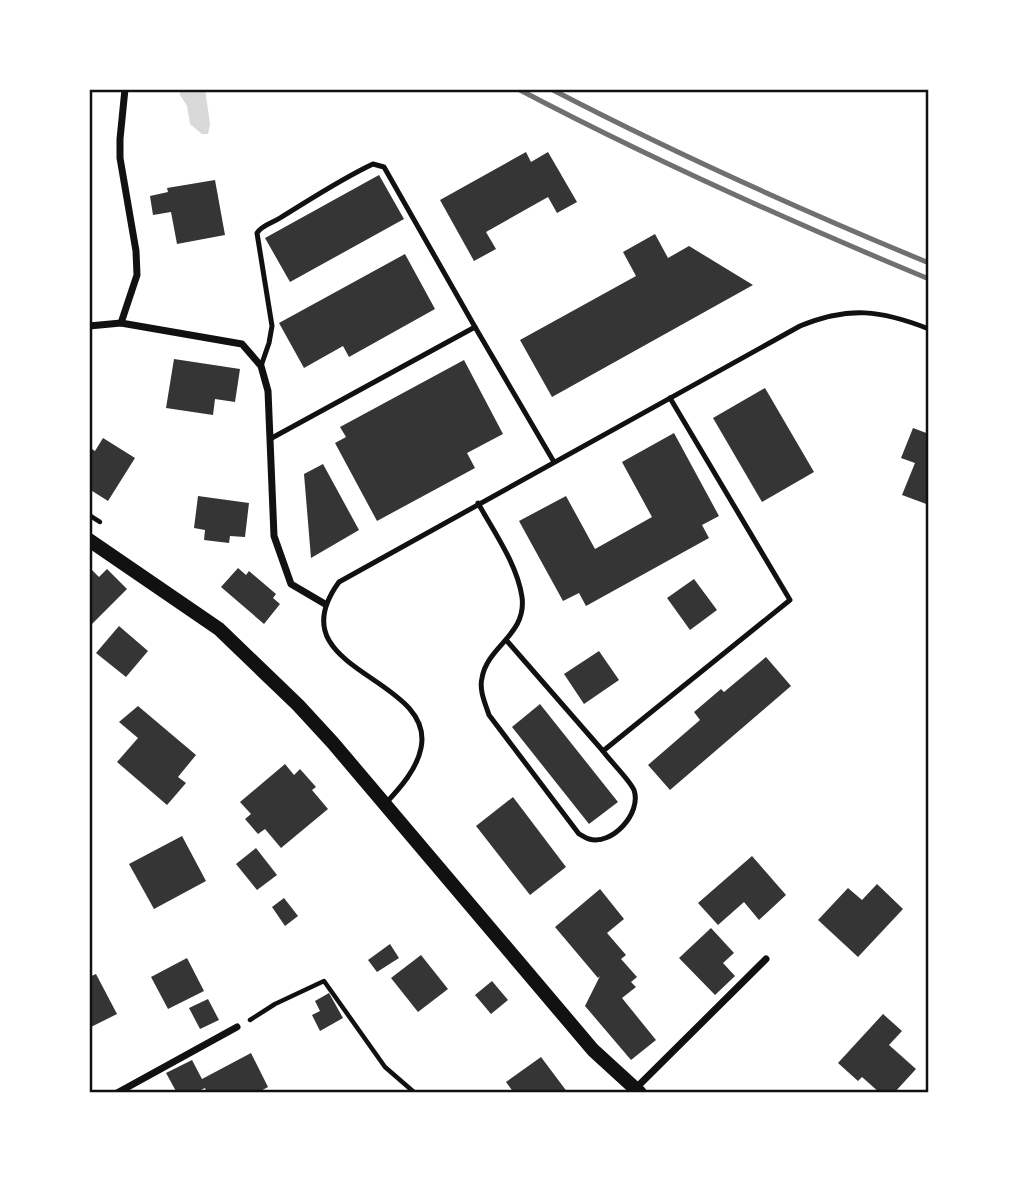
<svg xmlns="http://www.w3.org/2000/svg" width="1018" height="1182" viewBox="0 0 1018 1182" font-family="'IBM Plex Sans',sans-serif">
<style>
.water{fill:#d9d9d9}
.building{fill:#353535}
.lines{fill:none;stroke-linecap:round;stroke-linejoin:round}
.path{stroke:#111;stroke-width:4.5}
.service{stroke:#111;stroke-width:5}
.minor{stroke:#111;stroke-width:7}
.secondary{stroke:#111;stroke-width:14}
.rail{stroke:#707070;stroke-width:5}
.neatline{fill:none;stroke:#111;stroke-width:2.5}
</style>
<rect width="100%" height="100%" fill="#fff"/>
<polygon class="water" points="180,89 205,89 210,124 208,134 202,134 190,124 187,106 180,95"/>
<g class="building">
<polygon points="526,152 531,162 548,152 577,202 557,213 548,197 486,232 496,249 474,261 440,200"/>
<polygon points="379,175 404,219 290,282 265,238"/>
<polygon points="215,180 225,235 177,244 171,212 153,215 150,196 168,192 167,188"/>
<polygon points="655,234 668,258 689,246 753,285 552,397 520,340 636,276 623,252"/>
<polygon points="405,254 435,309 349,357 343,346 304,368 279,323"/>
<polygon points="174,359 240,369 235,402 215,399 213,415 166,408"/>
<polygon points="464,360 503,434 467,453 475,468 377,521 335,443 346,437 340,427"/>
<polygon points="765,388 814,472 762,502 713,418"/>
<polygon points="913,428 929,434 929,505 902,495 915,463 901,458"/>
<polygon points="674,433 719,516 702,525 709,538 586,606 579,593 563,601 519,521 566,496 595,549 652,517 622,462"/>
<polygon points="103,438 135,458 108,501 89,489 89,447 95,451"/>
<polygon points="323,464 359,530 311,558 304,474"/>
<polygon points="198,496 249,503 245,537 230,536 229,543 204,540 205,530 194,528"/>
<polygon points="89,567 99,577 107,569 127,589 89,627"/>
<polygon points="238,568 246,575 249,571 276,594 273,598 280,604 264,624 221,587"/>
<polygon points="694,579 717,610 690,630 667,598"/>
<polygon points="119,626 148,651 126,677 96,653"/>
<polygon points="599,651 619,680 584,704 564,674"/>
<polygon points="766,657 791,686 670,790 648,765 700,720 694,712 721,689 724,692"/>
<polygon points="540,704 618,802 589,824 512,727"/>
<polygon points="138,706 196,755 178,777 186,783 167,805 117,762 138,738 119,722"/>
<polygon points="285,764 294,775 300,769 316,787 312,790 328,809 281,848 265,829 258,834 245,819 251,814 240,802"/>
<polygon points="513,797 566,867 530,895 476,826"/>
<polygon points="182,836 206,881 154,909 129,864"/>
<polygon points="256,848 277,875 257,890 236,864"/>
<polygon points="752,856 786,895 759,920 744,902 718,925 698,903"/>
<polygon points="877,884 903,909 858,957 818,920 848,888 862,900"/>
<polygon points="600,889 624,919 607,933 626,955 621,959 637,977 631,982 636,987 622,998 656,1040 631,1060 585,1006 600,976 598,978 555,927"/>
<polygon points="284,898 298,916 285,926 272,907"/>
<polygon points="711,928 734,953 723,963 735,976 715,995 679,958"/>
<polygon points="390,944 399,958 377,972 368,960"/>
<polygon points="421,955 448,989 418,1012 391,978"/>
<polygon points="187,958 204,991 168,1009 151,977"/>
<polygon points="96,974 117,1014 89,1028 89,977"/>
<polygon points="492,981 508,1000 491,1014 475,995"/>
<polygon points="329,993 343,1018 320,1031 312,1015 320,1011 315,1001"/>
<polygon points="208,999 219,1020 200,1029 189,1008"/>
<polygon points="883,1014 902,1031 889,1045 916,1069 894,1093 880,1093 862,1077 858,1081 838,1063"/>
<polygon points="251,1053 268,1087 257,1093 207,1093 205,1088 195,1093 177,1093 166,1073 192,1060 202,1079"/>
<polygon points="541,1057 568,1093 514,1093 506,1082"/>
</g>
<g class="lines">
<g class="path">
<polyline points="89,515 100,522"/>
<polyline points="250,1020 275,1004 324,981 385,1067 415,1093"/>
</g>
<g class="service">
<path d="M261 366 269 343 272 326 257 233C262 225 272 223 280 218 311 199 341 179 373 164L384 167 475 327"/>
<polyline points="270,439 475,327 554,462"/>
<path d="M478 503C494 532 517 564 522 597 527 635 487 646 482 678 479 690 485 703 489 715L579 834C582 835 585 838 589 839 612 846 642 813 634 790 629 779 610 761 603 751L790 600 670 398"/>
<polyline points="507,641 603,751"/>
<path d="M386 803C400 788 417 769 421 748 436 676 274 671 339 582L800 326C849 306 881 310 929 329"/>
</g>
<g class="minor">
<polyline points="121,323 242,344 261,366 268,391 274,536 291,584 325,604"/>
<polyline points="89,326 121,323 137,275 136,251 120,158 120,139 125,89"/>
<polyline points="635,1089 766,959"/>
<polyline points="117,1093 237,1027"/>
</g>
<polyline class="secondary" points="89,540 219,629 298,705 333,743 593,1050 640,1093"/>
<g class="rail">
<path d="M518 89C651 159 789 221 929 279"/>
<path d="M551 89C674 153 801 210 929 263"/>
</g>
</g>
<rect width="1018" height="1182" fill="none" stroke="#ffffff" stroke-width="182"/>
<rect x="91" y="91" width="836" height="1000" class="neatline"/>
</svg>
